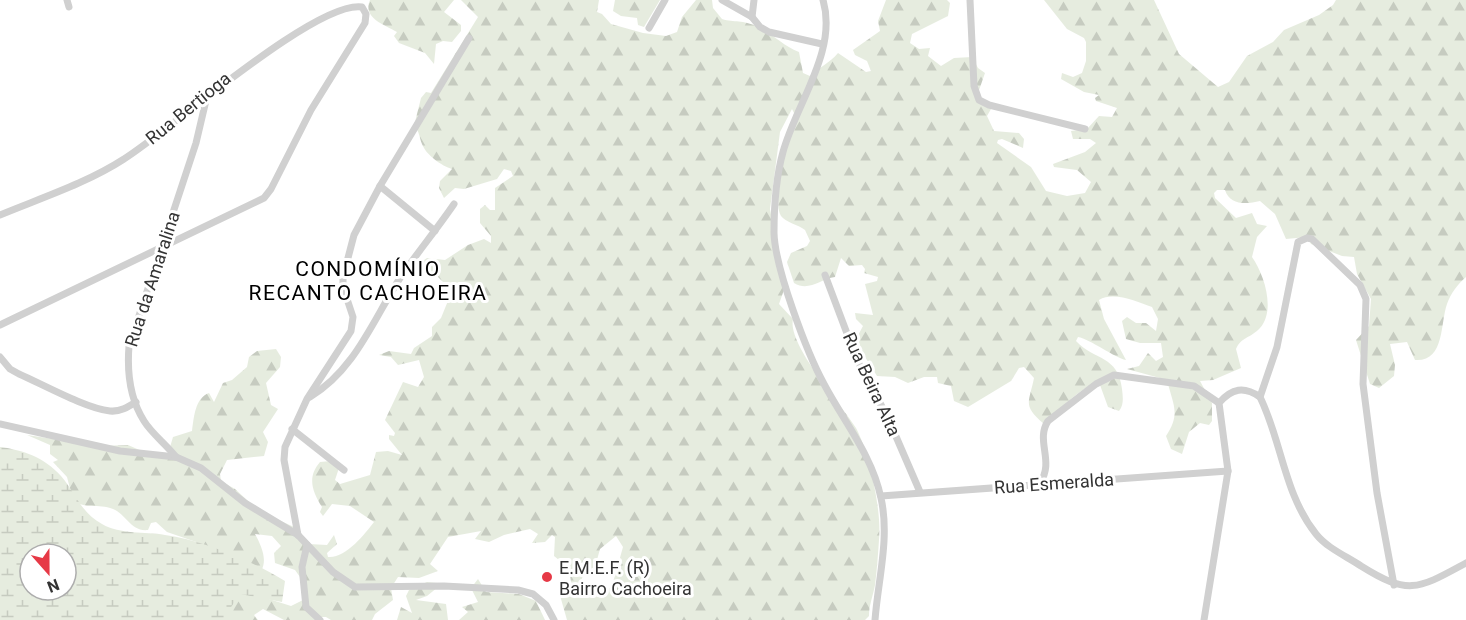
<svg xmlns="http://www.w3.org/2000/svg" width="1466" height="620" viewBox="0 0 1466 620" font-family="Roboto,sans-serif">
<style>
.forest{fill:url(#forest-firs)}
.wetland{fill:url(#wetland-marsh);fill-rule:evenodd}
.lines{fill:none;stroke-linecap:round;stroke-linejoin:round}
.minor{stroke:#d0d0d0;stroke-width:7}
.poi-dot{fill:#e63946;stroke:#fff;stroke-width:2}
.labels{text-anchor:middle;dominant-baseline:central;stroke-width:6;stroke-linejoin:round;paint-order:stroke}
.street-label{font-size:18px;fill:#333;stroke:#fff}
.poi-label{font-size:18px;fill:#333;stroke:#fff;text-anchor:start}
.quarter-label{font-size:21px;letter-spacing:1.5px;fill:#000;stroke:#fff}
</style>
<defs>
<pattern id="forest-firs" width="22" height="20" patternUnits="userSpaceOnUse" patternTransform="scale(1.5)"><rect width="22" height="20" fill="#e6ecdf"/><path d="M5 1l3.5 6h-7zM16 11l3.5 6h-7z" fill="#c6cbc0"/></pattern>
<pattern id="wetland-marsh" width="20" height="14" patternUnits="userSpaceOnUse" patternTransform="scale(1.5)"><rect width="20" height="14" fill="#e6ecdf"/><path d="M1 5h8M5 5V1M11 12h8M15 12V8" fill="none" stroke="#c6cbc0"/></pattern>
</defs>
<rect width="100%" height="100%" fill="#fff"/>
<g class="forest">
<path d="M370 0H454L444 12 461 25V31L452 42 443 41 436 44 434 64 425 53 399 43 394 36 397 32C385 25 362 18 370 0Z"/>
<path d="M461 0H599L597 12 602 14 611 24 643 33 666 36 677 32 682 17 696 0H712L713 8 722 19C735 23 742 19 758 27 773 34 783 46 799 52L803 73 810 76C819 67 830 63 838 53L866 72 871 71 867 61 855 55 853 50 880 31 878 21 886 0H947L950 3 948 16 912 34 910 43 919 49 930 48 928 56 941 66 954 58 972 57 978 68 985 73 977 96 991 109 987 116 994 131 1019 133 1024 139 1023 148 1002 139 998 140 997 143 1031 167 1046 191 1067 196 1085 193 1091 182 1077 170 1054 167 1053 164 1085 152 1096 143 1090 139H1073L1071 131 1087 129 1099 116 1112 117 1117 108 1096 101 1095 98 1099 95 1084 92 1061 79 1062 73 1073 77 1082 73 1086 61V42L1084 38 1067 29 1044 0H1154L1179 54 1218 87 1229 82 1247 56 1273 42 1284 30 1319 15 1333 5 1336 0H1466V277C1457 285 1451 293 1447 304 1440 324 1445 362 1415 360L1407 342 1390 344 1395 365 1394 376 1379 388 1370 384 1356 340 1369 326 1371 299 1357 274 1354 257 1342 256 1311 244 1307 237 1286 239 1275 214 1260 201C1247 204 1230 206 1225 190H1217L1214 193 1215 198 1236 218 1252 213 1257 224 1267 226 1257 237 1252 257C1264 274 1276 310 1260 328 1251 338 1241 337 1236 349L1241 368 1213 380 1200 381 1212 403V421L1209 425 1200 423 1189 432 1182 454 1171 449 1166 436C1181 413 1173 405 1167 380L1127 369 1139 366 1148 353 1156 361 1163 357 1161 343H1140L1126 339 1122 321 1127 317 1136 323H1146L1156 331 1158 319 1152 307C1137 302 1114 291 1099 300L1104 319 1126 360C1115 358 1090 339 1078 337L1076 341C1095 361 1118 355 1122 389 1123 397 1124 405 1119 411L1108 407 1100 385C1086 380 1056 414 1044 424 1022 405 1029 403 1034 378L1024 367 1019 368 1011 381 968 407 954 401 951 386 938 383 937 377H924L908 383 895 377 877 376 855 341 863 326 856 319 855 313 873 315 865 284 877 281 878 277 864 273 865 269 862 265 849 266 841 258 835 277C820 279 809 292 794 283L787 262 791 253 807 246 810 241 805 230C799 225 785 222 781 216 771 201 790 131 794 113L792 109 780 132 770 209 785 287 779 304 793 319C787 345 842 405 856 428 868 450 882 508 879 540 878 554 877 570 875 585 873 596 869 605 869 616L865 620H567L559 592H581L598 597 612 586 623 547 616 536 600 549 595 567 585 571 580 583 574 586 571 582 569 568 554 556 555 537 552 535 545 542 532 543 538 534 530 529 504 535 489 542 475 539 481 531 448 537 430 564 438 571 419 578 398 577 391 588 393 600 375 614 372 620H331L326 617H322V620H284L263 609 254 615 258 620H217L237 589 291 606 303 600 305 584 295 570 275 563 274 553 281 546 272 536 255 534C261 545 268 560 261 571L214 554 202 544 167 532 156 522 151 523 148 530C131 532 126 514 113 509 98 503 85 510 73 500L67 477 53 462 58 460 50 454V445L27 435 100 446 128 445 144 452 168 454 173 437 192 431C194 417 195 398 209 393L214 402 223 383 232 380 247 367 249 357 257 351 276 349 281 357 280 367 266 383 271 405 278 409 263 432 268 442 264 456 227 460 220 474 221 481 235 489 259 511 294 527 309 544 327 545 334 535 337 544 327 553 328 557C345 559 365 534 374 522L350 506 332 504 323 516 320 512 322 507C312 491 307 477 320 462L331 461 339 468 335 480 340 484 370 475 376 452 388 451 402 455 389 439V435L394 436 395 433 385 420 403 382 418 387 424 377 419 360 398 365 391 357 379 355 389 351 411 354 414 348 432 336V327L441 318 452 291 438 277 420 266V263L427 258 445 260 468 245 484 239 491 243V236L480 223V209L485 205 490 210H495V188L513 176 511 171 504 169 497 179 464 189 455 188 444 198 439 188 440 181 452 169C442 166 426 155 422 144 419 137 420 132 414 126L421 98 426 92 431 93 478 17Z"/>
<polygon points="615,0 660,0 644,27 638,25 637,18 621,16 613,11"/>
<polygon points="478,579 486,592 519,594 536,601 545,620 459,620 468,612 462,607 478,602 471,588"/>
<polygon points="427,582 437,583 438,587 427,596 416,600 446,604 448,620 397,620 401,607 412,613 406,596 409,590"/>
</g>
<path class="wetland" d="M0 447C23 450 44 457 61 476 75 492 81 513 102 524 121 535 144 531 165 535 203 540 252 561 285 581L282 602 240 594 227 613V620H0ZM30 554H66V590H30Z"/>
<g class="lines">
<g class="minor">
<polyline points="67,0 69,7"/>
<polyline points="722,0 752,17 760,27 769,32 822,44"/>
<path d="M823 0C838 51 796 104 783 152 776 177 774 207 774 233 775 268 807 353 824 384 844 422 872 455 881 498 890 538 878 580 875 620"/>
<polyline points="970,0 974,86 979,100 989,105 1085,129"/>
<polyline points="752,17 754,0"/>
<polyline points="649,28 665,0"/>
<polyline points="380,186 435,231"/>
<path d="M0 215C41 198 87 183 124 159 168 132 316 0 362 7L366 14 365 23 311 110 271 189 264 198 0 325"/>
<polyline points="825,275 857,360 888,418 920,492"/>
<path d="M0 357 10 369 19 374C42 384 87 409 110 411 120 412 128 407 136 402"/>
<path d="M310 397C355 370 373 320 400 278 417 253 437 229 454 204"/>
<polyline points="1260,397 1277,347 1298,242 1307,238 1312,239 1360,285 1366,299 1363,384 1377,493 1394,585"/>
<polyline points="0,424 120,451 176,457 201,468 245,503 298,535 333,572 355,587 444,586 518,590 533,594 546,605 554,620"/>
<polyline points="292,429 344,470"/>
<path d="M176 457C166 444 152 434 144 421 130 399 127 371 129 346L196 143 208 92"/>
<path d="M1040 483C1055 461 1035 441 1048 421L1096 384 1114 375 1194 386 1219 403"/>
<polyline points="881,496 1228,471"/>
<polyline points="298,535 284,460 285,447 307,399 351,331 353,317 343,287 343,277 354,235 380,186 469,38"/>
<polyline points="307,545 302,567 306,607 320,620"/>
<path d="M1204 620 1228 471 1219 403C1232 388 1244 386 1260 397 1282 442 1284 494 1316 534 1327 548 1346 556 1361 566 1409 596 1418 589 1466 563"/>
</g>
</g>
<circle class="poi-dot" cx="547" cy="577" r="6"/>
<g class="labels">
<g class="street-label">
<text transform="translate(188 108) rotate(-39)">Rua Bertioga</text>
<text transform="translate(152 279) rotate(-72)">Rua da Amaralina</text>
<text transform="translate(872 384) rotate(65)">Rua Beira Alta</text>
<text transform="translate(1054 483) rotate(-4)">Rua Esmeralda</text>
</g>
<g class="poi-label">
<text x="559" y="567">E.M.E.F. (R)<tspan x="559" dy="21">Bairro Cachoeira</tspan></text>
</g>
<g class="quarter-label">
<text x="368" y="269">CONDOMÍNIO<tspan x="368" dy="24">RECANTO CACHOEIRA</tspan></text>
</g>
</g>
<g transform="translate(48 572) rotate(159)"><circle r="28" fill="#ffffff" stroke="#adadad" stroke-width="1.5"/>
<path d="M0-4.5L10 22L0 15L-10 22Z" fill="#e63946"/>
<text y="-9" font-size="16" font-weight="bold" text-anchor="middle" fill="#333333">N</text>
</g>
</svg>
